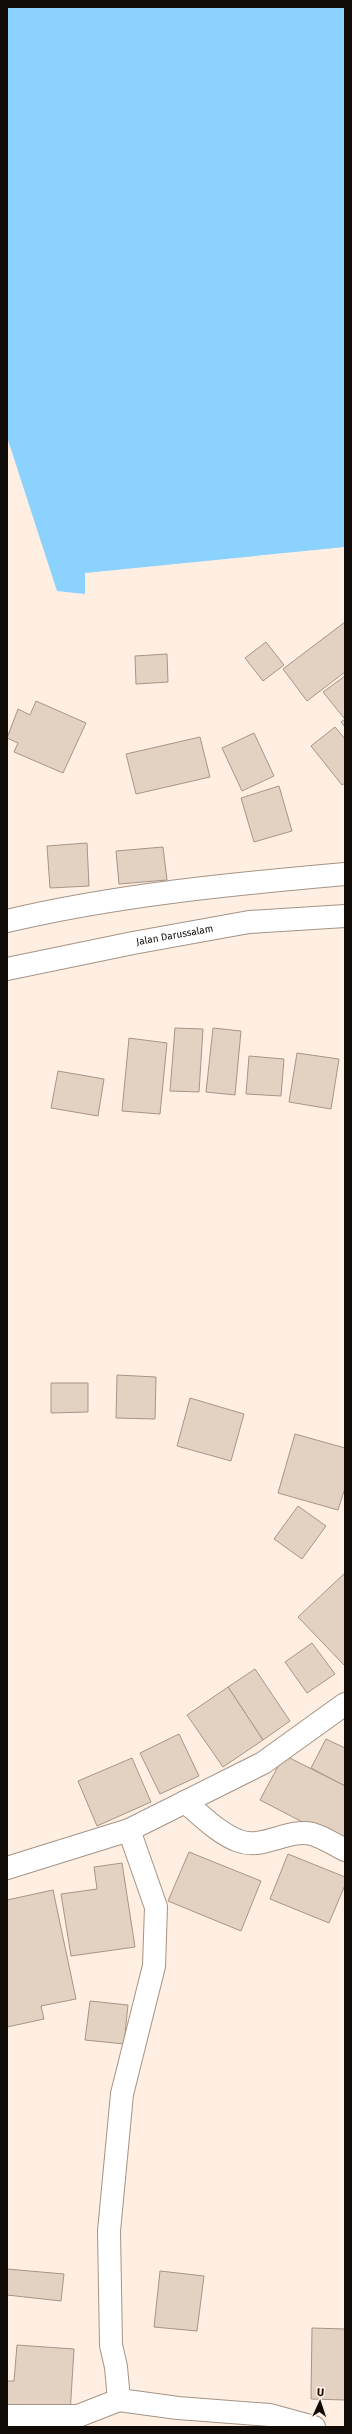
<svg xmlns="http://www.w3.org/2000/svg" width="352" height="2434" viewBox="0 0 352 2434" font-family="'Fira Sans',sans-serif">
<style>
.water{fill:#8bd2fe}
.building{fill:#e3d1c1;stroke:#a79687}
.lines{fill:none;stroke-linecap:round;stroke-linejoin:round}
.minor-casing{stroke:#a59485;stroke-width:24}
.minor{stroke:#fff;stroke-width:22}
.labels{text-anchor:middle;dominant-baseline:central;stroke-width:3.5;stroke-linejoin:round;paint-order:stroke}
.street-label{font-size:10px;fill:#100b06;stroke:#feefe2}
</style>
<rect width="100%" height="100%" fill="#feefe2"/>
<polygon class="water" points="7,7 345,7 345,547 85,573 85,594 57,591 7,437"/>
<g class="building">
<polygon points="345,622 345,672 307,701 283,669"/>
<polygon points="266,642 284,665 263,681 245,658"/>
<polygon points="167,654 168,682 136,684 135,656"/>
<polygon points="345,676 345,716 344,718 323,692"/>
<polygon points="36,701 86,723 63,773 14,752 18,743 7,738 18,709 30,715"/>
<polygon points="345,719 345,727 341,722"/>
<polygon points="335,727 345,739 345,783 342,785 311,746"/>
<polygon points="254,733 274,776 242,791 222,748"/>
<polygon points="200,737 210,777 136,794 126,754"/>
<polygon points="279,786 292,831 254,842 241,798"/>
<polygon points="87,843 89,886 50,888 47,846"/>
<polygon points="163,847 167,880 119,884 116,851"/>
<polygon points="175,1028 203,1029 199,1092 170,1091"/>
<polygon points="213,1028 241,1031 235,1095 206,1092"/>
<polygon points="129,1038 167,1043 160,1114 122,1111"/>
<polygon points="297,1053 339,1059 331,1109 289,1102"/>
<polygon points="249,1056 284,1059 281,1096 246,1094"/>
<polygon points="58,1071 104,1079 98,1116 51,1108"/>
<polygon points="117,1375 156,1377 155,1419 116,1418"/>
<polygon points="51,1383 88,1383 88,1412 51,1413"/>
<polygon points="190,1398 244,1414 231,1461 177,1446"/>
<polygon points="295,1434 345,1448 345,1488 338,1510 278,1493"/>
<polygon points="298,1506 326,1526 302,1559 274,1539"/>
<polygon points="345,1573 345,1666 298,1617"/>
<polygon points="312,1643 335,1674 307,1693 285,1662"/>
<polygon points="255,1669 290,1721 263,1740 228,1687"/>
<polygon points="228,1687 263,1740 223,1767 187,1715"/>
<polygon points="179,1734 199,1776 160,1794 140,1753"/>
<polygon points="326,1739 345,1748 345,1786 311,1768"/>
<polygon points="284,1755 345,1786 345,1844 260,1800"/>
<polygon points="132,1758 151,1802 97,1826 78,1781"/>
<polygon points="189,1852 261,1881 241,1931 168,1901"/>
<polygon points="288,1854 345,1877 345,1885 329,1923 270,1899"/>
<polygon points="122,1863 135,1947 71,1956 61,1894 97,1889 94,1867"/>
<polygon points="53,1890 76,1999 41,2006 44,2019 7,2027 7,1900"/>
<polygon points="90,2001 128,2005 124,2044 85,2040"/>
<polygon points="7,2269 64,2274 61,2301 7,2295"/>
<polygon points="160,2271 204,2276 197,2331 154,2327"/>
<polygon points="312,2328 345,2329 345,2400 311,2399"/>
<polygon points="17,2345 74,2349 70,2414 7,2409 7,2381 14,2381"/>
</g>
<g class="lines">
<g class="minor-casing">
<g id="minor">
<path d="M7 921C117 895 232 884 345 874"/>
<path id="s1" d="M7 969 133 943 249 922 345 916"/>
<path d="M185 1802C201 1815 219 1834 239 1841 264 1850 288 1828 312 1834 323 1837 335 1845 345 1850"/>
<polyline points="129,1830 156,1907 154,1966 122,2094 109,2231 111,2345 116,2367 119,2400 178,2408 270,2415 314,2427"/>
<polyline points="7,1868 129,1830 263,1763 345,1704"/>
<polyline points="7,2416 78,2416 119,2400"/>
</g>
</g>
<use href="#minor" class="minor"/>
</g>
<g class="labels">
<g class="street-label">
<text stroke="none"><textPath href="#s1" startOffset="171">Jalan Darussalam</textPath></text>
</g>
</g>
<rect width="352" height="2434" fill="none" stroke="#100b06" stroke-width="16"/>
<g transform="translate(320 2402) rotate(3)" stroke="#feefe2" stroke-width="3" paint-order="stroke">
<path d="M0-3L7 15L0 10L-7 15Z" fill="#100b06"/>
<text y="-6" font-size="11" font-weight="bold" text-anchor="middle" fill="#100b06">U</text>
</g>
</svg>
